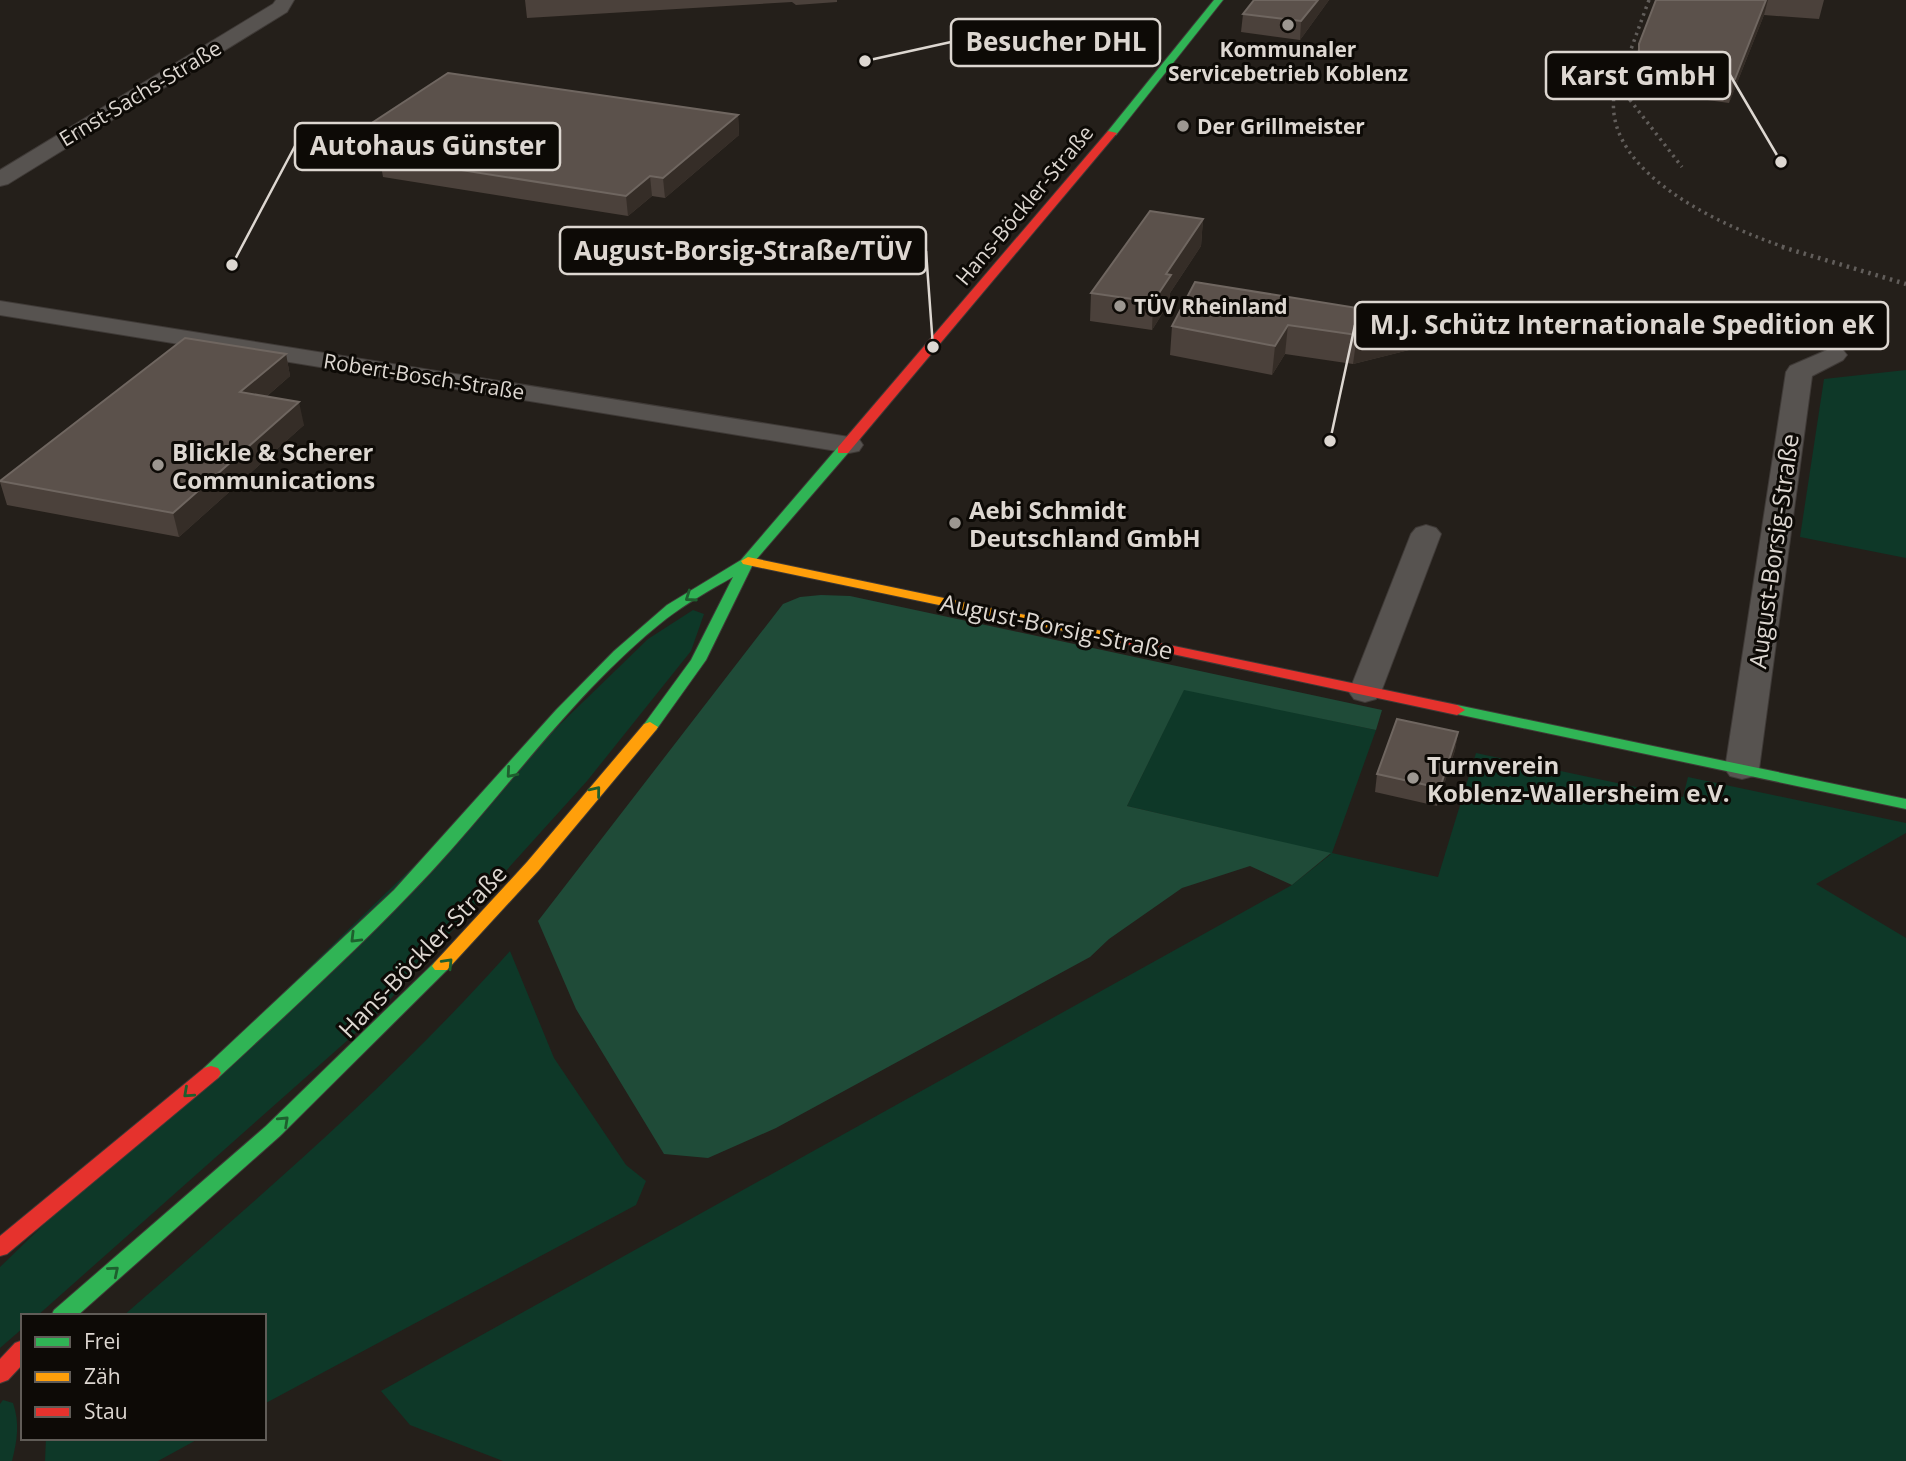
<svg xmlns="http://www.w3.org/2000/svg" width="1906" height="1461" viewBox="0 0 1906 1461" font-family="'Open Sans',sans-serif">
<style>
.green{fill:#0e3828}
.forest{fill:#1f4b38}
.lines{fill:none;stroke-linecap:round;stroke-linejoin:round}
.street-casing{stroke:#3f3a37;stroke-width:2}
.fast-casing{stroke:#3f3a37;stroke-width:2}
.slow-casing{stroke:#3f3a37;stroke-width:2}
.jam-casing{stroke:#3f3a37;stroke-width:2}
.street{fill:#575350;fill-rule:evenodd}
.fast{fill:#30b455;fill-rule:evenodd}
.slow{fill:#ff9f0a;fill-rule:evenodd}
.jam{fill:#e5322d;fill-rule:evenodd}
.rail-far1{stroke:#625e5b;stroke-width:3.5;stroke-dasharray:2.5 4.5;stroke-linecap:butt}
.rail{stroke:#625e5b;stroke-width:4.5;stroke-dasharray:2.5 5;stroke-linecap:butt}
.wall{fill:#4b413b}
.shaded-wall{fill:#352d27}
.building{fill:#5b514b;stroke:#6f6660;stroke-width:2}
.oneway{stroke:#1e5f2e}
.poi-dot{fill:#9c9791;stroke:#0d0a06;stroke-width:2.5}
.labels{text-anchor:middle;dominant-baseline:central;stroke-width:6;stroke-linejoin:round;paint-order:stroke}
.far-poi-label{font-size:21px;font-weight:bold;fill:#ddd7d1;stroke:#0d0a06;text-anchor:start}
.far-street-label{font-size:21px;fill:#ddd7d1;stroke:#0d0a06}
.poi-label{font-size:24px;font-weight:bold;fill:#ddd7d1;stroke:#0d0a06;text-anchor:start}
.street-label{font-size:24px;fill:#ddd7d1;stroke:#0d0a06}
.leader{fill:none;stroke:#ddd7d1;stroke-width:2.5}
.callout-dot{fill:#ddd7d1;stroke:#0d0a06;stroke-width:2.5}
.callout{fill:#0d0a06;stroke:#ddd7d1;stroke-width:2.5}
.callout-label{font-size:26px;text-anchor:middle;font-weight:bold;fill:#ddd7d1}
</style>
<rect width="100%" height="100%" fill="#241f1a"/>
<g class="green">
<polygon points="1906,370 1906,558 1800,537 1824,379"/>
<polygon points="693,610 704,614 691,651 587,781 376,1015 37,1316 23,1316 23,1328 0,1348 0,1267 648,639"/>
<polygon points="1184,689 1376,730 1332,853 1438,877 1476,753 1683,797 1688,777 1906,823 1906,833 1816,884 1906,938 1906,1461 503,1461 410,1425 381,1391 1292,885 1331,854 1127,806"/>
<path d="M510 951 554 1058 626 1165 646 1181 636 1205 264 1404V1316H123C257 1199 392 1084 510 951Z"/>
<path d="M3 1400 13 1403C20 1423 17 1441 12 1461H0V1404Z"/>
<polygon points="46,1438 200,1438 158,1461 45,1461"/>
</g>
<polygon class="forest" points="821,595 850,596 1382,710 1376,730 1184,690 1127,806 1331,853 1292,885 1250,866 1182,888 1109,939 1090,957 776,1128 708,1158 664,1154 576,1009 538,921 783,604 800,597"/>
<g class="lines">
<g class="street-casing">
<g id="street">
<polygon points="276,0 294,0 287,12 8,184 0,186 0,170 273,4"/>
<polygon points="0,301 849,437 859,439 863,445 859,451 849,453 0,315"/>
<polygon points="1834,347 1843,350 1847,355 1843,360 1812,376 1759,769 1754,776 1742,779 1730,776 1725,769 1786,372 1790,366"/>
<polygon points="1426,525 1436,528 1441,534 1381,692 1376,699 1365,702 1354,699 1349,692 1411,534 1416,528"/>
</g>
</g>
<g class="fast-casing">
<g id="fast">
<polygon points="1214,0 1223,0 1116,135 1108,135 1108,131"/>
<path d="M843 446 850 450 848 453 754 562 706 660 656 730 650 732 642 727 691 660 733 577C710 590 687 603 666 619 576 690 509 788 431 872 364 944 290 1011 218 1078L211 1080 204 1078 201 1073 204 1068 394 890 556 710 614 651 667 605 741 560 838 447Z"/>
<polygon points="1457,705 1906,799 1906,809 1452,713 1449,710"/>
<polygon points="441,960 447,962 450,966 447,970 280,1136 77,1316 51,1316 54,1310 266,1126 435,962"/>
</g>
</g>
<g class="slow-casing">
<g id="slow">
<polygon points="748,557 1126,636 1133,640 1126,644 743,564 741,561"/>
<polygon points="650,722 658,727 656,730 539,870 447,970 435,970 432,966 435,962 527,862 644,724"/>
</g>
</g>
<g class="jam-casing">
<g id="jam">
<polygon points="1108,131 1117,133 848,453 838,453 838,447"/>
<polygon points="1126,636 1457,705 1465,710 1457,715 1121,643 1119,640 1121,637"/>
<polygon points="211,1066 218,1068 221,1073 218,1078 7,1254 0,1256 0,1236 204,1068"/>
<polygon points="23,1340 23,1364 8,1380 0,1383 0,1359 15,1343"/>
</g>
</g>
<use href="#street" class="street"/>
<use href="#fast" class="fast"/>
<use href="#slow" class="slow"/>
<use href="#jam" class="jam"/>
<g class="rail-far1">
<path d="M1649 0C1640 24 1632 47 1623 71 1620 78 1615 88 1614 96 1604 175 1727 228 1787 248"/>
<polyline points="1626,72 1630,100 1682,167"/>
</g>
<polyline class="rail" points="1782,247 1906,284"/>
</g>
<g class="wall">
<polygon points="525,0 837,0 837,2 796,5 792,2 527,18"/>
<polygon points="1254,0 1329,0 1300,40 1241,32 1243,14"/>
<polygon points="1656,0 1824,0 1819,19 1764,15 1729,103 1635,90 1634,68 1639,44"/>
<polygon points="738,115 739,135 665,198 652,196 628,216 383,177 380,160 356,156 352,136"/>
<polygon points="1203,219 1201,246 1170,293 1169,303 1152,330 1090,321 1091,293"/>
<polygon points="1425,319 1421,347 1353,364 1285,354 1272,375 1170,355 1172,326"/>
<polygon points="286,354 290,376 266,397 304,425 179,537 7,505 0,482"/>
<polygon points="1458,732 1455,750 1437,806 1375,792 1377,774"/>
</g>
<g class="shaded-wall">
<polygon points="1318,0 1329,0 1300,40 1301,21"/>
<polygon points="1766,0 1768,0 1764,15 1729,103 1735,79"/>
<polygon points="738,115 739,135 665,198 663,178"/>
<polygon points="650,176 652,196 628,216 626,196"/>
<polygon points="1203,219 1201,246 1170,293 1169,303 1152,330 1153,302 1166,274"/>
<polygon points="1425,319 1421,347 1353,364 1357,335"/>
<polygon points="1288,325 1285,354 1272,375 1275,346"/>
<polygon points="286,354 290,376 245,415 240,392"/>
<polygon points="299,402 304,425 179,537 173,513"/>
<polygon points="1458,732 1455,750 1437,806 1440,788"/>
</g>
<g class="building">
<polygon points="1254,0 1318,0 1301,21 1243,14"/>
<polygon points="1656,0 1766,0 1735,79 1639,66 1639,44"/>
<polygon points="448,73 738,115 663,178 650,176 626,196 379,157 398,144 352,136"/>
<polygon points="1150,211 1203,219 1166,274 1171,275 1153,302 1091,293"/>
<polygon points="1195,282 1425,319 1357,335 1288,325 1275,346 1172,326"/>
<polygon points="185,338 286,354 240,392 299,402 173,513 0,481"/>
<polygon points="1397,719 1458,732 1440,788 1377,774"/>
</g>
<defs><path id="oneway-chevron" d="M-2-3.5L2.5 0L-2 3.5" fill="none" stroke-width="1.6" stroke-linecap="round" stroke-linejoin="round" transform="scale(1.75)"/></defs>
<g class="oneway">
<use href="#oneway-chevron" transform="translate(690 597) rotate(145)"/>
<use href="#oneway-chevron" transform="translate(511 773) rotate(131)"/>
<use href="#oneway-chevron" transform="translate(596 791) rotate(-51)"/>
<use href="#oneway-chevron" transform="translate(355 938) rotate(135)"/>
<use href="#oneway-chevron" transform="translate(448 963) rotate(-46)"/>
<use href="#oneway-chevron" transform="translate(188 1093) rotate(138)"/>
<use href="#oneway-chevron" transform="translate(284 1121) rotate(-43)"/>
<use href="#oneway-chevron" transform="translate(114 1271) rotate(-40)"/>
</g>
<g class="poi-dot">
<circle cx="1288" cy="25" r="7"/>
<circle cx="1183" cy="126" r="7"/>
<circle cx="1120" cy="306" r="7"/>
<circle cx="158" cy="465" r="7"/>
<circle cx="955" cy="523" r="7"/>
<circle cx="1413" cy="778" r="7"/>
</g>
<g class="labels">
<g class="far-poi-label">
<text x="1288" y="49" text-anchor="middle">Kommunaler<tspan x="1288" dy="24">Servicebetrieb Koblenz</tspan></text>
<text x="1197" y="126">Der Grillmeister</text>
<text x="1134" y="306">TÜV Rheinland</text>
</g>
<g class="far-street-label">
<text transform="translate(140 93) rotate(-31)">Ernst-Sachs-Straße</text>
<text transform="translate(1024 205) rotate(-50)">Hans-Böckler-Straße</text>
<text transform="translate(424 376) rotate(9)">Robert-Bosch-Straße</text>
</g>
<g class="poi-label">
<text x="172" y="451">Blickle &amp; Scherer<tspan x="172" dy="28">Communications</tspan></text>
<text x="969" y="509">Aebi Schmidt<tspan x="969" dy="28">Deutschland GmbH</tspan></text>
<text x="1427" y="764">Turnverein<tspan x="1427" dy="28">Koblenz-Wallersheim e.V.</tspan></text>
</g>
<g class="street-label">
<text transform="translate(1773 551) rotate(-82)">August-Borsig-Straße</text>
<text transform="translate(1057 626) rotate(12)">August-Borsig-Straße</text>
<text transform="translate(422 951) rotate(-46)">Hans-Böckler-Straße</text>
</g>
</g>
<path class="leader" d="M865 61L951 42M1781 162L1730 75M232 265L295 146M933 347L926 251M1330 441L1355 325"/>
<g class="callout-dot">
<circle cx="865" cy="61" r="7"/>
<circle cx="1781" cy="162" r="7"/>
<circle cx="232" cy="265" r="7"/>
<circle cx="933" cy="347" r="7"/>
<circle cx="1330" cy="441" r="7"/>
</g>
<g class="callout">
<rect x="951" y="19" width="209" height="47" rx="7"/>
<rect x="1546" y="52" width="184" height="47" rx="7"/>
<rect x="295" y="123" width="265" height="47" rx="7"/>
<rect x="560" y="227" width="366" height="47" rx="7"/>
<rect x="1355" y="302" width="533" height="47" rx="7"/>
</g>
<g class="callout-label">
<text x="1056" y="51">Besucher DHL</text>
<text x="1638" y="85">Karst GmbH</text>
<text x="428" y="155">Autohaus Günster</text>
<text x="743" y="260">August-Borsig-Straße/TÜV</text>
<text x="1622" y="334">M.J. Schütz Internationale Spedition eK</text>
</g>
<rect x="21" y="1314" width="245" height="126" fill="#0d0a06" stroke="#605c57" stroke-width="2"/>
<rect x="35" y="1337" width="35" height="10" fill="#30b455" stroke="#605c57" stroke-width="2"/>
<text x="84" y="1349" font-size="21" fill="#ddd7d1">Frei</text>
<rect x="35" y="1372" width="35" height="10" fill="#ff9f0a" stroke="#605c57" stroke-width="2"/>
<text x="84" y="1384" font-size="21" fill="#ddd7d1">Zäh</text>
<rect x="35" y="1407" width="35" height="10" fill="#e5322d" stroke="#605c57" stroke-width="2"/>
<text x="84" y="1419" font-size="21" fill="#ddd7d1">Stau</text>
</svg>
